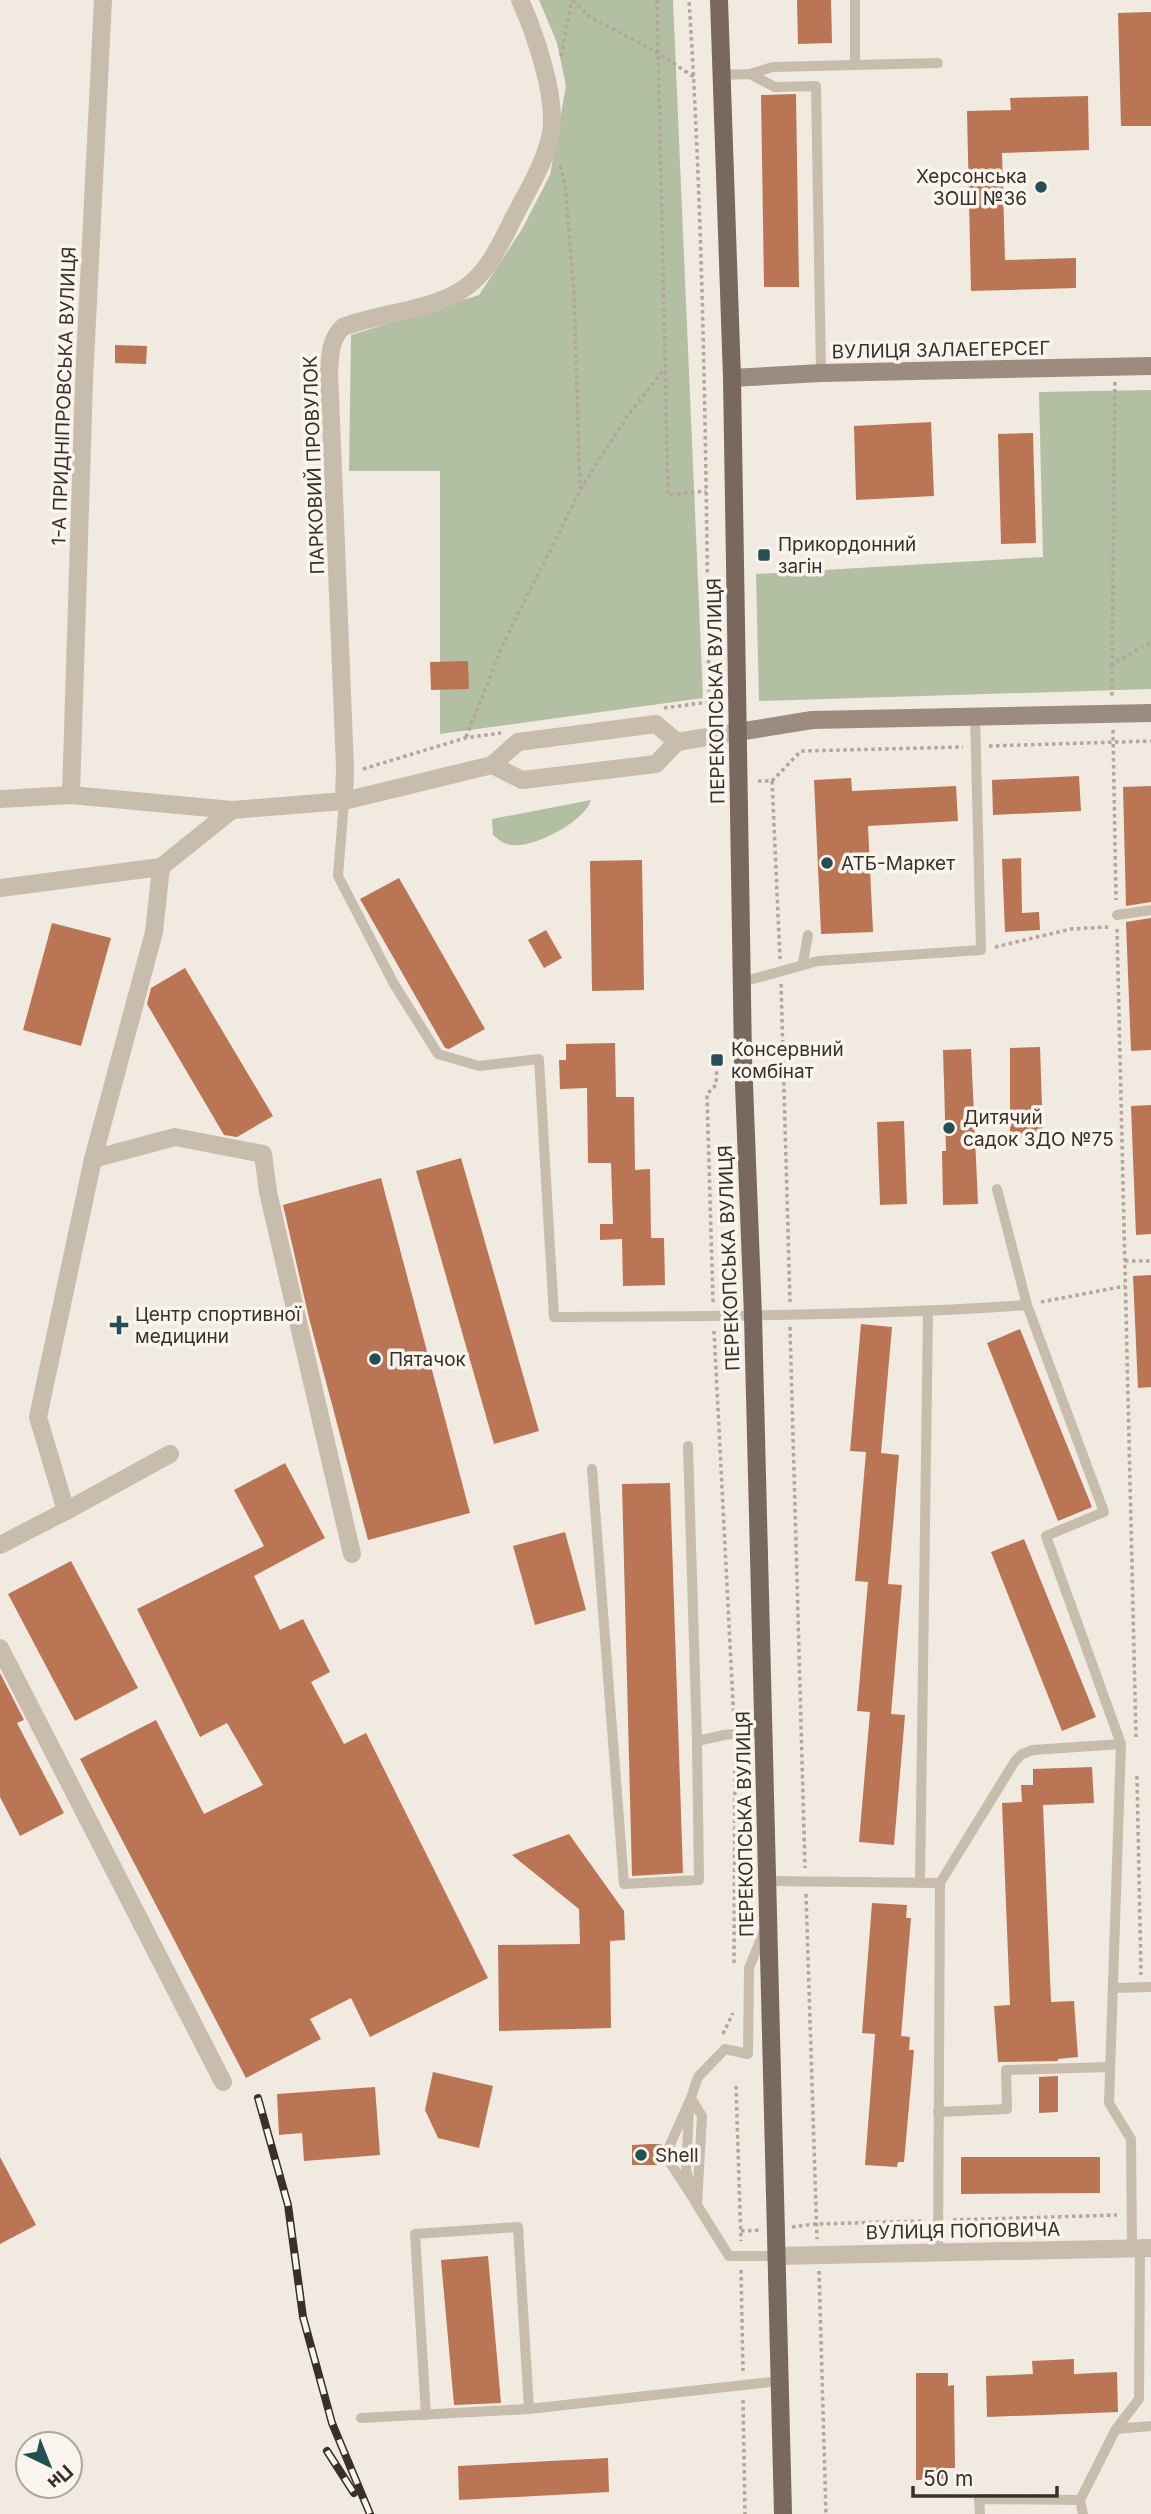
<svg xmlns="http://www.w3.org/2000/svg" width="1151" height="2514" viewBox="0 0 1151 2514" font-family="Inter,sans-serif">
<style>
.green{fill:#b3bfa2}
.building{fill:#ba7555}
.lines{fill:none;stroke-linecap:round;stroke-linejoin:round}
.path{stroke:#b4a698;stroke-width:3.5;stroke-dasharray:3.5 3.5;stroke-linecap:butt}
.service{stroke:#c8bcad;stroke-width:10}
.minor{stroke:#c8bcad;stroke-width:18}
.secondary{stroke:#9c8b7f;stroke-width:18}
.primary{stroke:#78685e;stroke-width:18}
.rail-casing{stroke:#38302b;stroke-width:8}
.rail{stroke:#f9f4ed;stroke-width:5;stroke-dasharray:16;stroke-linecap:butt}
.poi-dot{fill:#244f55;stroke:#f9f4ed;stroke-width:2.5}
.labels{text-anchor:middle;dominant-baseline:central;stroke-width:7;stroke-linejoin:round;paint-order:stroke}
.poi-label{font-size:19px;fill:#38302b;stroke:#f9f4ed;text-anchor:start}
.street-label{font-size:19px;fill:#38302b;stroke:#f9f4ed}
</style>
<rect width="100%" height="100%" fill="#f1eae1"/>
<g class="green">
<polygon points="539,0 673,0 703,698 440,734 440,471 349,471 351,335 479,295 522,229 550,175 566,86 557,43"/>
<polygon points="1151,390 1151,689 759,701 756,574 1043,557 1039,392"/>
<path d="M591 800C585 822 528 852 507 844 502 843 497 838 493 835L492 819Z"/>
</g>
<g class="building">
<polygon points="797,0 831,0 832,43 798,44"/>
<polygon points="1151,12 1151,126 1121,126 1118,13"/>
<polygon points="796,94 799,287 764,287 761,95"/>
<polygon points="1088,96 1089,150 1002,153 1005,260 1076,258 1076,288 971,291 967,111 1011,110 1010,98"/>
<polygon points="115,345 147,346 146,364 115,363"/>
<polygon points="931,422 934,496 856,500 854,426"/>
<polygon points="1033,433 1036,543 1001,544 998,434"/>
<polygon points="468,661 469,689 431,690 430,662"/>
<polygon points="1079,776 1081,811 993,815 992,780"/>
<polygon points="851,778 852,791 956,786 958,821 868,826 873,932 821,934 814,780"/>
<polygon points="1151,786 1151,902 1126,906 1123,787"/>
<polygon points="1021,858 1022,913 1039,912 1040,930 1005,932 1002,859"/>
<polygon points="642,860 644,990 592,991 590,861"/>
<polygon points="399,878 485,1029 449,1049 445,1048 360,899"/>
<polygon points="1151,918 1151,1050 1131,1051 1126,922"/>
<polygon points="52,923 111,938 81,1046 23,1030"/>
<polygon points="546,930 562,958 544,968 528,940"/>
<polygon points="185,968 273,1116 237,1137 224,1135 147,1004 151,988"/>
<polygon points="615,1043 616,1097 634,1097 635,1170 650,1169 651,1238 664,1238 665,1285 623,1286 622,1239 600,1240 600,1224 613,1224 611,1163 588,1163 587,1088 560,1089 559,1060 566,1060 566,1044"/>
<polygon points="1040,1047 1043,1136 1010,1137 1010,1048"/>
<polygon points="971,1049 978,1204 943,1205 942,1151 946,1151 943,1050"/>
<polygon points="1151,1105 1151,1234 1136,1235 1131,1106"/>
<polygon points="904,1121 907,1204 880,1205 877,1122"/>
<polygon points="461,1158 539,1431 494,1444 416,1171"/>
<polygon points="381,1178 470,1513 368,1540 309,1318 283,1205"/>
<polygon points="1151,1275 1151,1387 1138,1388 1133,1276"/>
<polygon points="861,1324 892,1327 881,1453 899,1455 888,1584 902,1585 891,1714 905,1715 894,1845 859,1842 870,1712 857,1711 868,1582 855,1581 866,1452 850,1451"/>
<polygon points="1020,1329 1092,1507 1058,1521 987,1343"/>
<polygon points="285,1463 325,1538 254,1576 280,1630 303,1619 330,1672 311,1682 344,1744 366,1733 488,1978 370,2037 351,1998 310,2019 321,2039 246,2078 80,1759 156,1720 204,1814 263,1785 227,1723 200,1737 137,1609 264,1546 234,1490"/>
<polygon points="670,1483 683,1873 632,1876 622,1484"/>
<polygon points="565,1532 586,1610 535,1625 513,1546"/>
<polygon points="1024,1539 1096,1717 1062,1731 991,1552"/>
<polygon points="71,1561 138,1688 75,1721 8,1594"/>
<polygon points="0,1673 24,1720 17,1723 64,1813 20,1836 0,1797"/>
<polygon points="1092,1767 1094,1803 1043,1805 1051,2002 1074,2001 1078,2057 1058,2059 1058,2061 998,2062 994,2006 1010,2005 1002,1803 1022,1802 1021,1785 1033,1785 1033,1769"/>
<polygon points="569,1834 624,1911 625,1940 610,1941 611,2028 499,2031 498,1945 580,1944 579,1909 512,1855"/>
<polygon points="872,1903 907,1905 906,1918 911,1918 901,2036 910,2037 909,2050 914,2050 904,2162 898,2162 897,2167 865,2165 875,2034 862,2033"/>
<polygon points="433,2072 493,2086 479,2148 438,2138 425,2110"/>
<polygon points="1058,2076 1058,2112 1039,2113 1039,2077"/>
<polygon points="375,2087 380,2155 304,2161 302,2133 279,2135 277,2094"/>
<polygon points="650,2144 662,2144 662,2165 632,2165 632,2145"/>
<polygon points="0,2157 36,2225 0,2244"/>
<polygon points="961,2157 1100,2157 1100,2193 961,2194"/>
<polygon points="488,2256 501,2403 454,2405 441,2260"/>
<polygon points="1074,2359 1074,2374 1117,2372 1118,2412 987,2417 986,2376 1033,2374 1032,2361"/>
<polygon points="916,2373 948,2373 948,2386 954,2385 955,2468 946,2468 946,2479 916,2480"/>
<polygon points="608,2458 609,2492 459,2500 458,2466"/>
</g>
<g class="lines">
<g class="path">
<polyline points="573,0 590,17 658,53 694,77"/>
<polyline points="657,0 668,495 706,491"/>
<polyline points="561,56 572,0"/>
<polyline points="560,166 565,183 574,295 580,489"/>
<polyline points="1115,382 1112,664 1151,642"/>
<polyline points="1112,664 1112,697"/>
<path d="M664 708 709 702C706 468 704 233 689 0"/>
<polyline points="1113,730 1116,900"/>
<polyline points="466,737 505,640 583,485 626,418 664,369"/>
<polyline points="989,746 1151,741"/>
<polyline points="363,769 465,738 501,733"/>
<polyline points="758,781 772,781 780,959"/>
<polyline points="772,781 801,751 963,747"/>
<polyline points="1117,929 1136,1737"/>
<polyline points="995,947 1071,929 1108,927"/>
<polyline points="781,984 790,1302"/>
<polyline points="1125,1261 1151,1261"/>
<polyline points="713,1302 707,1094 716,1085 717,1060"/>
<polyline points="1041,1302 1125,1286"/>
<polyline points="790,1327 805,1868"/>
<polyline points="714,1331 734,1722"/>
<polyline points="1137,1776 1141,1975"/>
<polyline points="806,1894 817,2239"/>
<polyline points="734,1963 735,1747"/>
<polyline points="723,2034 733,2013"/>
<polyline points="736,2086 741,2241"/>
<polyline points="953,2220 1117,2215"/>
<polyline points="792,2227 815,2224 924,2221"/>
<polyline points="741,2231 760,2230"/>
<polyline points="741,2270 743,2371"/>
<polyline points="819,2271 826,2514"/>
<polyline points="743,2400 745,2514"/>
</g>
<g class="service">
<polyline points="855,65 938,63"/>
<polyline points="750,74 773,67 855,65 855,0"/>
<polyline points="721,75 750,74 775,87 816,86 821,373"/>
<path d="M344 801 338 876 394 984 438 1054 479 1066 539 1059 554 1317C712 1316 870 1316 1027 1305L1104 1512 1046 1536 1121 1744 1109 2103 1131 2139 1132 2248"/>
<polyline points="1117,915 1151,910"/>
<polyline points="803,963 808,935"/>
<polyline points="742,982 818,961 981,950 975,716"/>
<polyline points="997,1189 1027,1305"/>
<polyline points="688,1446 697,1741"/>
<polyline points="592,1469 624,1884 699,1880 697,1741 724,1735 764,1731"/>
<polyline points="767,1881 940,1883"/>
<polyline points="920,1883 928,1312"/>
<polyline points="765,1929 749,1968 748,2054 725,2049 698,2077 691,2098 702,2116 697,2205 729,2256 777,2256"/>
<polyline points="1113,1988 1151,1987"/>
<polyline points="691,2098 669,2147 669,2161 697,2204"/>
<polyline points="689,2111 686,2171 692,2188"/>
<polyline points="938,2112 1007,2109 1006,2070 1110,2067"/>
<polyline points="938,2253 940,1883 1015,1761 1022,1754 1033,1750 1121,1744"/>
<polyline points="426,2415 415,2234 518,2227 529,2409"/>
<polyline points="361,2418 529,2409 780,2381"/>
<polyline points="1116,2429 1139,2399 1140,2248"/>
<polyline points="1080,2500 1116,2429 1151,2426"/>
<polyline points="980,2514 979,2499 1080,2500 1083,2514"/>
</g>
<g class="minor">
<polyline points="492,765 522,780 656,764 677,742 738,732"/>
<polyline points="71,795 84,381 103,0"/>
<polyline points="0,799 71,795 232,810 344,801 492,765 518,742 656,724 677,742"/>
<path d="M344 801 345 768 329 372C330 356 330 339 343 327 379 313 420 312 455 294 483 280 496 253 510 225 524 196 545 165 551 133 557 97 535 33 520 0"/>
<polyline points="161,867 154,932 93,1159 175,1137 263,1154 268,1192 352,1554"/>
<polyline points="0,888 161,867 232,810"/>
<polyline points="93,1159 38,1417 66,1511 170,1454"/>
<polyline points="0,1545 66,1511"/>
<polyline points="0,1648 223,2082"/>
<polyline points="777,2256 1151,2248"/>
</g>
<g class="secondary">
<polyline points="732,378 821,373 1151,366"/>
<polyline points="738,732 812,720 1151,713"/>
</g>
<polyline class="primary" points="719,0 732,378 743,1058 753,1316 783,2514"/>
<g class="rail-casing">
<g id="rail">
<polyline points="258,2098 288,2205 303,2317 332,2423 370,2514"/>
<polyline points="327,2451 354,2493"/>
</g>
</g>
<use href="#rail" class="rail"/>
</g>
<g class="poi-dot">
<circle cx="1041" cy="187" r="7"/>
<rect x="757" y="548" width="14" height="14" rx="3.5"/>
<circle cx="827" cy="863" r="7"/>
<rect x="710" y="1053" width="14" height="14" rx="3.5"/>
<circle cx="949" cy="1128" r="7"/>
<path d="M115.5 1314.5h7v7h7v7h-7v7h-7v-7h-7v-7h7z"/>
<circle cx="375" cy="1359" r="7"/>
<circle cx="641" cy="2155" r="7"/>
</g>
<g class="labels">
<g class="poi-label">
<text x="1027" y="176" text-anchor="end">Херсонська<tspan x="1027" dy="22">ЗОШ №36</tspan></text>
<text x="778" y="544">Прикордонний<tspan x="778" dy="22">загін</tspan></text>
<text x="841" y="863">АТБ-Маркет</text>
<text x="731" y="1049">Консервний<tspan x="731" dy="22">комбінат</tspan></text>
<text x="963" y="1117">Дитячий<tspan x="963" dy="22">садок ЗДО №75</tspan></text>
<text x="135" y="1314">Центр спортивної<tspan x="135" dy="22">медицини</tspan></text>
<text x="389" y="1359">Пятачок</text>
<text x="655" y="2155">Shell</text>
</g>
<g class="street-label">
<text transform="translate(941 350) rotate(-1)">ВУЛИЦЯ ЗАЛАЕГЕРСЕГ</text>
<text transform="translate(64 396) rotate(-88)">1-А ПРИДНІПРОВСЬКА ВУЛИЦЯ</text>
<text transform="translate(314 465) rotate(-92)">ПАРКОВИЙ ПРОВУЛОК</text>
<text transform="translate(716 691) rotate(-91)">ПЕРЕКОПСЬКА ВУЛИЦЯ</text>
<text transform="translate(729 1258) rotate(-92)">ПЕРЕКОПСЬКА ВУЛИЦЯ</text>
<text transform="translate(745 1824) rotate(-91)">ПЕРЕКОПСЬКА ВУЛИЦЯ</text>
<text transform="translate(963 2231) rotate(-1)">ВУЛИЦЯ ПОПОВИЧА</text>
</g>
</g>
<g transform="translate(49 2465) rotate(137)"><circle r="33" fill="#f9f4ed" stroke="#aca69f" stroke-width="2"/>
<path d="M0-5L12 26L0 18L-12 26Z" fill="#244f55"/>
<text y="-10" font-size="19" font-weight="bold" text-anchor="middle" fill="#38302b">Пн</text>
</g>
<path d="M913 2486v10h144v-10" fill="none" stroke="#38302b" stroke-width="3.5"/>
<text x="923" y="2486" font-size="21" fill="#38302b" stroke="#f9f4ed" stroke-width="5" paint-order="stroke">50 m</text>
</svg>
